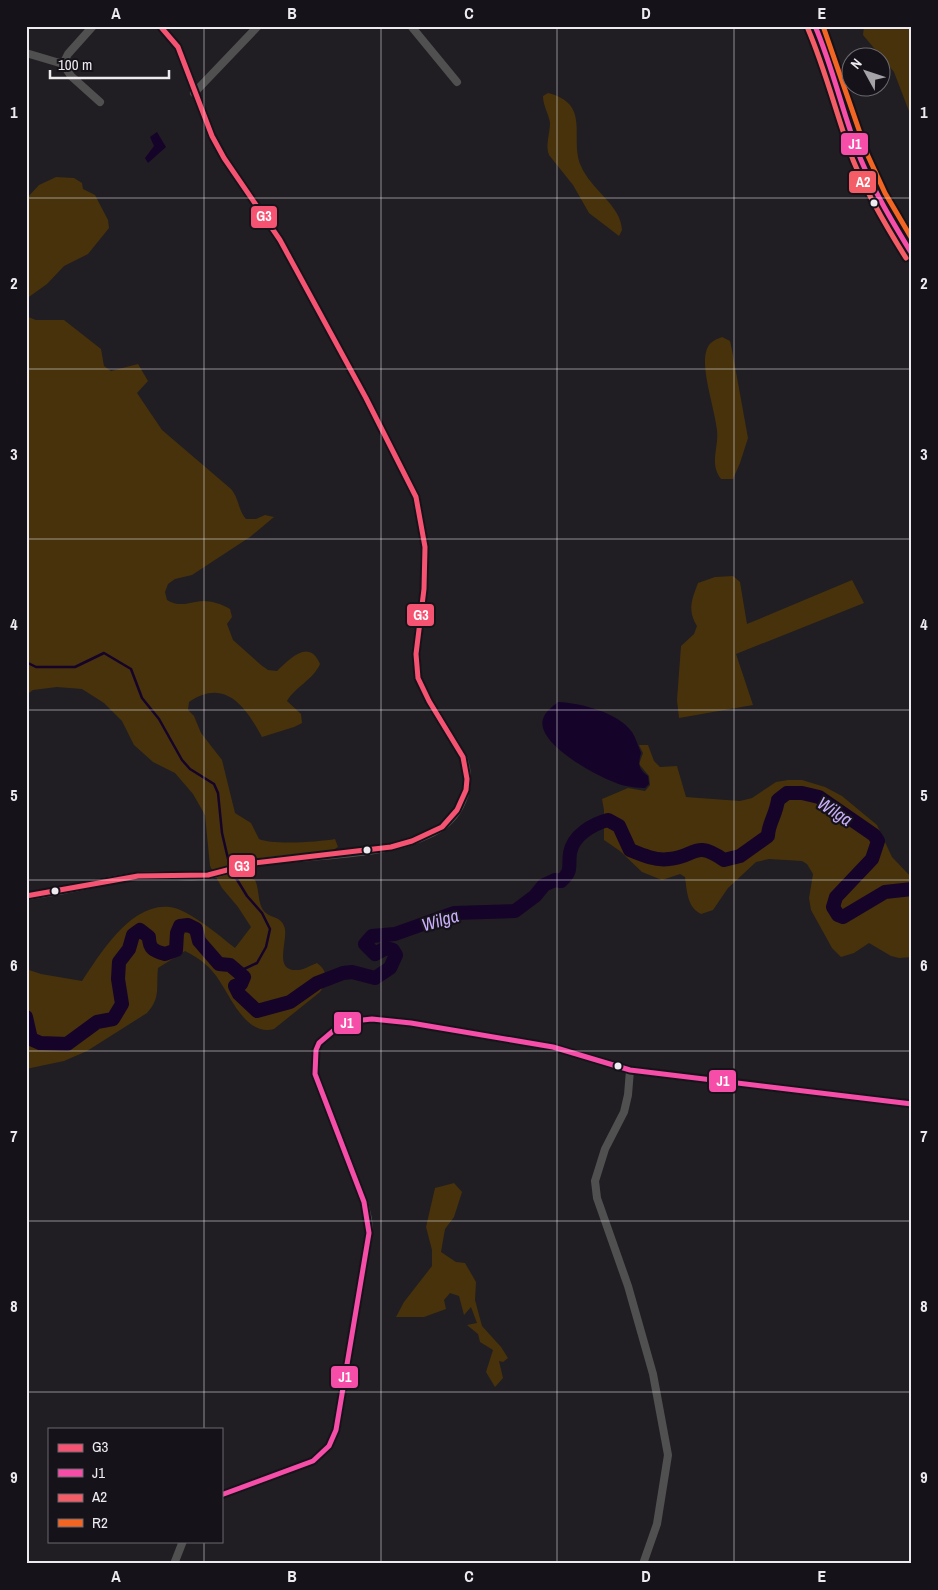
<svg xmlns="http://www.w3.org/2000/svg" width="938" height="1590" viewBox="0 0 938 1590" font-family="'Archivo Narrow',sans-serif">
<style>
.green{fill:#47320b}
.water{fill:#15032a}
.lines{fill:none;stroke-linecap:round;stroke-linejoin:round}
.stream{stroke:#15032a;stroke-width:2.5}
.river{stroke:#15032a;stroke-width:14}
.minor{stroke:#515050;stroke-width:8}
.tertiary{stroke:#515050;stroke-width:10}
.bus-1-casing{stroke:#151319;stroke-width:9}
.bus-2-casing{stroke:#151319;stroke-width:9}
.bus-3-casing{stroke:#151319;stroke-width:9}
.bus-4-casing{stroke:#151319;stroke-width:9}
.bus-1{stroke:#f65372;stroke-width:5}
.bus-2{stroke:#f54da8;stroke-width:5}
.bus-3{stroke:#f45d66;stroke-width:5}
.bus-4{stroke:#f26522;stroke-width:5}
.grid{fill:none;stroke:#edebf0;stroke-width:1;stroke-opacity:0.55}
.bus-dot{fill:#edebf0;stroke:#151319;stroke-width:2}
.labels{text-anchor:middle;dominant-baseline:central;stroke-width:4.5;stroke-linejoin:round;paint-order:stroke}
.water-label{font-size:18px;font-style:italic;fill:#c8aefa;stroke:#151319}
.line-badge{stroke:#151319;stroke-width:2}
.badge-label{font-size:14px;text-anchor:middle;font-weight:bold;fill:#fff}
.neatline{fill:none;stroke:#edebf0;stroke-width:2}
.grid-label{font-size:16px;text-anchor:middle;font-weight:bold;fill:#edebf0}
</style>
<rect width="100%" height="100%" fill="#201e22"/>
<g class="green">
<polygon points="864,26 912,26 912,119 894,72 863,35"/>
<path d="M548 93C592 104 569 138 581 166 591 190 621 205 622 230L619 236 589 213 573 185 549 155C545 145 550 134 550 123 549 114 543 106 543 96Z"/>
<polygon points="56,177 74,178 82,183 83,189 95,195 108,220 109,228 88,254 64,266 47,284 26,299 26,199 39,185"/>
<path d="M26 313 28 317 36 320H64L101 349 104 366 111 371 138 364 148 381 137 393 162 430 231 489C239 498 238 510 246 519H256L265 515 274 517 250 537 192 575 175 579 168 584 165 592 167 600C180 608 189 602 203 601 212 601 222 604 230 609L232 617 227 624 233 640 261 665 268 670 277 671C290 659 309 638 320 664 313 680 296 686 287 701L301 714 302 723 294 727 262 737C246 707 225 677 189 702L188 710 194 716 201 733 222 760 235 813 251 823 259 839C272 845 319 842 335 839L338 847 330 852 251 860 241 870 246 877 255 880C260 890 257 906 266 913 272 918 281 917 284 926 290 938 271 972 298 970 304 970 311 965 317 963 328 971 328 981 320 992L274 1029C243 1037 229 990 213 972 206 963 195 956 185 951L158 968C156 987 161 998 147 1013L87 1051 64 1061 26 1069V969L41 974 82 981C100 954 131 902 170 907 188 909 220 936 235 948L251 927 238 907 222 888 210 866 205 815 193 794 175 773 153 762 134 745 122 721 104 703 82 689 57 687 33 690 26 695Z"/>
<path d="M722 337 730 341 732 350 748 438 740 463 733 479H721C709 463 719 448 717 430 715 410 701 370 706 352 708 343 714 340 722 337Z"/>
<path d="M733 576 740 582 747 624 852 580 864 603 736 654 753 705 679 718 677 700 681 646 694 634 697 626C687 610 692 599 698 583L715 577Z"/>
<path d="M639 745H648L654 761 660 767 677 766 686 797 740 801 752 798 776 782 788 780H802L825 787 842 796 877 825 892 857 912 878V957L899 958 891 956 869 943 854 953 841 957 832 948 811 910 809 898 813 874 807 864 802 861 769 859 756 862 728 888 713 910 701 914C687 907 687 891 685 877L680 874 662 880 642 872 620 851 604 840V810L602 799 628 788 645 791 650 785 649 776 639 764 643 753Z"/>
<polygon points="454,1183 462,1192 454,1217 445,1229 441,1252 456,1262 465,1263 476,1282 475,1300 482,1326 501,1347 508,1358 503,1362 499,1361 503,1378 495,1387 486,1372 493,1350 480,1342 478,1334 467,1325 477,1323 471,1307 464,1315 459,1296 450,1293 444,1300 446,1309 424,1317 396,1317 404,1302 432,1266 432,1250 426,1227 435,1188"/>
</g>
<g class="water">
<polygon points="157,132 166,147 148,163 145,158 154,146 150,137"/>
<path d="M558 702C580 703 618 712 632 732 636 738 638 746 641 753 638 764 638 769 648 776L649 784 645 788C639 788 632 787 626 786 606 782 535 745 543 719 545 712 552 707 558 702Z"/>
</g>
<g class="lines">
<g class="stream">
<polyline points="26,662 36,667 75,667 104,653 131,669 142,698 159,719 182,760 190,769 214,784 218,793 222,833 229,863"/>
<polyline points="233,873 247,896 262,913 270,929 266,947 257,963 240,971"/>
</g>
<path class="river" d="M26 1017 31 1039 40 1043 67 1044 97 1022 113 1019 122 1004 118 979 119 962 129 949 133 935 140 930 149 937C149 949 154 951 165 954L176 950 177 933 180 926 188 925 196 929 199 941 219 964 230 965 244 977 241 984 235 986 239 994 257 1011 290 1002 317 983 343 973 352 972 375 978 390 968 396 955 393 950 386 948 375 954 365 944 372 936 395 934 454 913 515 911 535 896 544 885 555 880 561 881C573 871 568 866 570 853 573 835 593 824 608 820L619 826 630 850C642 855 656 861 669 859 696 857 694 839 724 860L740 856 768 836C768 824 776 815 778 800L787 793H802L819 797 874 835 878 841 872 859 836 897 833 907 838 915 843 917 885 892 912 889"/>
<g class="minor">
<polyline points="411,26 457,82"/>
<polyline points="26,53 63,64 68,54 93,26"/>
<polyline points="63,64 71,76 100,102"/>
<polyline points="194,93 258,26"/>
<path d="M26 896C64 892 100 881 138 876 159 873 181 878 202 876 219 875 237 866 254 863 309 854 382 858 432 833 461 819 474 786 463 757L429 701 418 678 416 654 424 589 425 547 416 497 366 398 280 240 224 158 212 136 178 47 160 26"/>
<polyline points="630,1070 628,1095 624,1112 605,1149 595,1181 597,1198 628,1286 653,1374 668,1455 657,1524 643,1564"/>
<polyline points="221,1495 313,1461 329,1446 336,1430 369,1233 368,1219 364,1202 315,1074 316,1050 319,1043 339,1026 353,1021 372,1019 411,1023 553,1047 630,1070 912,1104"/>
<polyline points="174,1564 183,1541"/>
</g>
<path class="tertiary" d="M815 26C838 75 846 129 869 177 881 204 897 229 912 254"/>
<g class="bus-1-casing">
<polyline id="bus-1" points="26,896 138,876 208,875 254,863 391,847 412,841 442,827 457,810 466,790 467,779 463,757 429,701 418,678 416,654 424,589 425,547 416,497 366,398 280,240 224,158 212,136 178,47 160,26"/>
</g>
<g class="bus-2-casing">
<g id="bus-2">
<path d="M815 26C834 70 843 116 861 160 875 193 893 223 912 254"/>
<polyline points="221,1495 313,1461 329,1446 336,1430 369,1233 364,1202 315,1074 316,1050 319,1043 339,1026 353,1021 372,1019 411,1023 553,1047 630,1070 912,1104"/>
</g>
</g>
<g class="bus-3-casing">
<path id="bus-3" d="M808 29C826 71 837 117 853 160 867 194 886 226 906 258"/>
</g>
<g class="bus-4-casing">
<polyline id="bus-4" points="823,26 868,156 885,193 912,239"/>
</g>
<use href="#bus-1" class="bus-1"/>
<use href="#bus-2" class="bus-2"/>
<use href="#bus-3" class="bus-3"/>
<use href="#bus-4" class="bus-4"/>
</g>
<path class="grid" d="M204 26V1429M381 26V1564M557 26V1564M734 26V1564M26 198H912M26 369H912M26 539H912M26 710H912M26 880H912M26 1051H912M26 1221H912M26 1392H912M204 1541V1564"/>
<g class="bus-dot">
<circle cx="874" cy="203" r="4.5"/>
<circle cx="367" cy="850" r="4.5"/>
<circle cx="55" cy="891" r="4.5"/>
<circle cx="618" cy="1066" r="4.5"/>
</g>
<g class="labels">
<g class="water-label">
<text transform="translate(835 811) rotate(33)">Wilga</text>
<text transform="translate(440 920) rotate(-16)">Wilga</text>
</g>
</g>
<g class="line-badge">
<rect x="840" y="132" width="29" height="24" rx="5" fill="#f54da8"/>
<rect x="848" y="170" width="29" height="24" rx="5" fill="#f45d66"/>
<rect x="250" y="205" width="28" height="24" rx="5" fill="#f65372"/>
<rect x="406" y="603" width="29" height="24" rx="5" fill="#f65372"/>
<rect x="228" y="854" width="28" height="24" rx="5" fill="#f65372"/>
<rect x="333" y="1011" width="29" height="24" rx="5" fill="#f54da8"/>
<rect x="708" y="1069" width="29" height="24" rx="5" fill="#f54da8"/>
<rect x="330" y="1365" width="29" height="24" rx="5" fill="#f54da8"/>
</g>
<g class="badge-label">
<text x="855" y="149">J1</text>
<text x="863" y="187">A2</text>
<text x="264" y="221">G3</text>
<text x="421" y="620">G3</text>
<text x="242" y="871">G3</text>
<text x="347" y="1028">J1</text>
<text x="723" y="1086">J1</text>
<text x="345" y="1382">J1</text>
</g>
<rect width="938" height="1590" fill="none" stroke="#151319" stroke-width="55"/>
<rect x="48" y="1428" width="175" height="115" fill="#151319" stroke="#6b696f"/>
<rect x="58" y="1444" width="25" height="8" fill="#f65372" stroke="#6b696f"/>
<text x="92" y="1452" font-size="15" fill="#edebf0">G3</text>
<rect x="58" y="1469" width="25" height="8" fill="#f54da8" stroke="#6b696f"/>
<text x="92" y="1478" font-size="15" fill="#edebf0">J1</text>
<rect x="58" y="1494" width="25" height="8" fill="#f45d66" stroke="#6b696f"/>
<text x="92" y="1502" font-size="15" fill="#edebf0">A2</text>
<rect x="58" y="1519" width="25" height="8" fill="#f26522" stroke="#6b696f"/>
<text x="92" y="1528" font-size="15" fill="#edebf0">R2</text>
<g transform="translate(866 72) rotate(310)"><circle r="24" fill="#151319" stroke="#6b696f"/>
<path d="M0-4L9 19L0 12L-9 19Z" fill="#a5a3a8"/>
<text y="-8" font-size="14" font-weight="bold" text-anchor="middle" fill="#edebf0">N</text>
</g>
<path d="M50 70v8h119v-8" fill="none" stroke="#edebf0" stroke-width="2.5"/>
<text x="58" y="70" font-size="15" fill="#edebf0" stroke="#151319" stroke-width="4" paint-order="stroke">100 m</text>
<rect x="28" y="28" width="882" height="1534" class="neatline"/>
<g class="grid-label">
<text x="116" y="19">A</text>
<text x="292" y="19">B</text>
<text x="469" y="19">C</text>
<text x="646" y="19">D</text>
<text x="822" y="19">E</text>
<text x="14" y="118">1</text>
<text x="924" y="118">1</text>
<text x="14" y="289">2</text>
<text x="924" y="289">2</text>
<text x="14" y="460">3</text>
<text x="924" y="460">3</text>
<text x="14" y="630">4</text>
<text x="924" y="630">4</text>
<text x="14" y="801">5</text>
<text x="924" y="801">5</text>
<text x="14" y="971">6</text>
<text x="924" y="971">6</text>
<text x="14" y="1142">7</text>
<text x="924" y="1142">7</text>
<text x="14" y="1312">8</text>
<text x="924" y="1312">8</text>
<text x="14" y="1483">9</text>
<text x="924" y="1483">9</text>
<text x="116" y="1582">A</text>
<text x="292" y="1582">B</text>
<text x="469" y="1582">C</text>
<text x="646" y="1582">D</text>
<text x="822" y="1582">E</text>
</g>
</svg>
